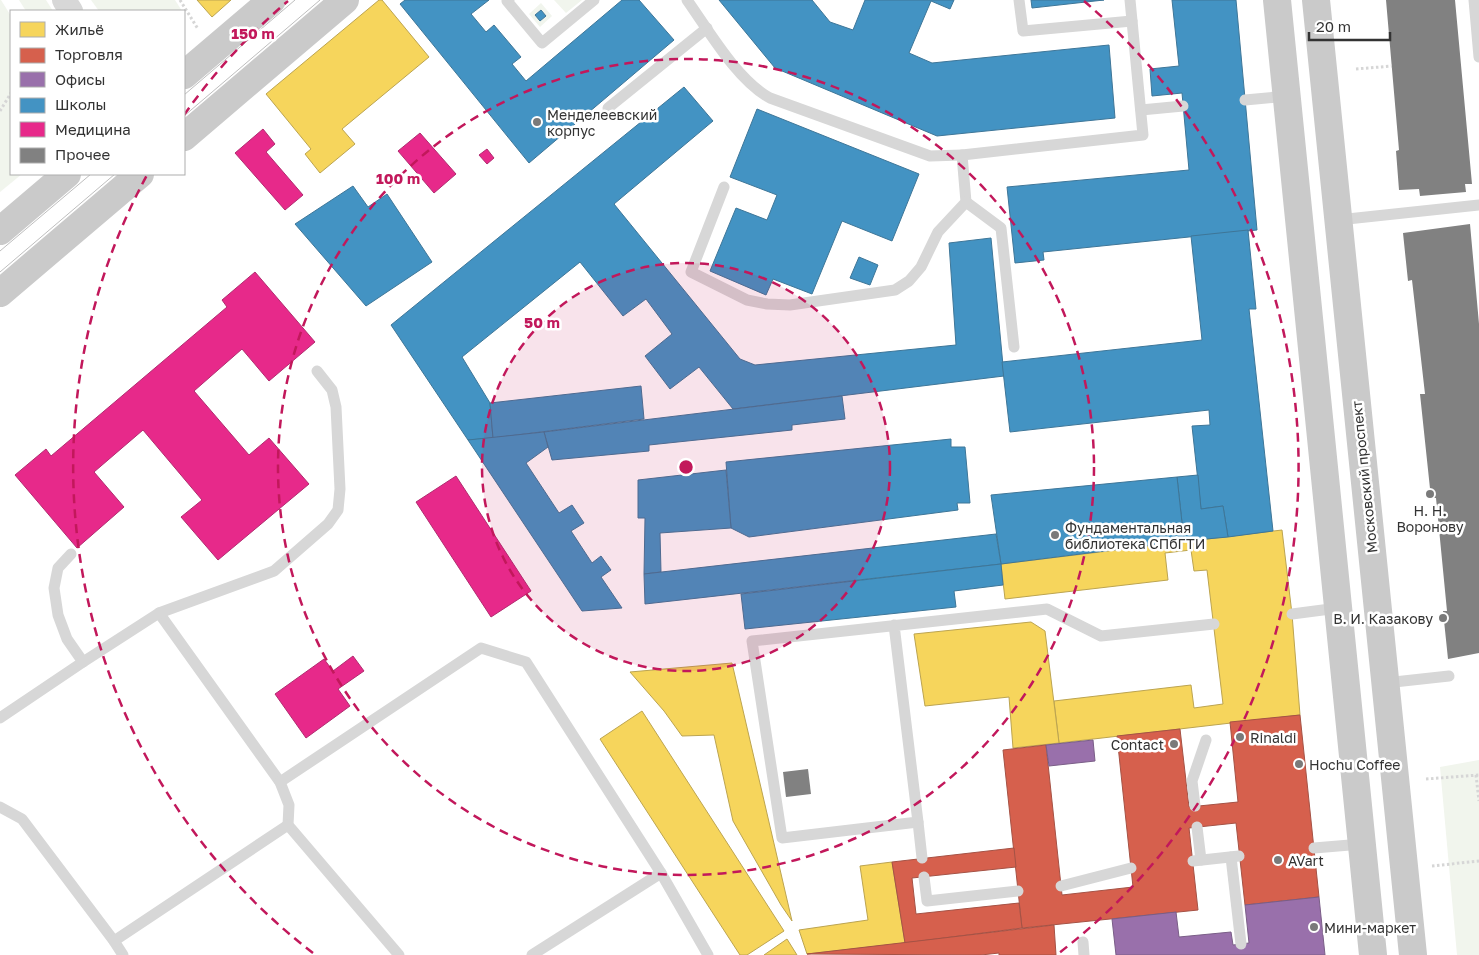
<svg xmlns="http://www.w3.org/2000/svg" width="1479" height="955" viewBox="0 0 1479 955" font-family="'Golos Text',sans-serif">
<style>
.green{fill:#f1f5ed}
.homes{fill:#f6d55c;stroke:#bca450}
.shops{fill:#d6604d;stroke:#a55245}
.offices{fill:#9970ab;stroke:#7a5e87}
.schools{fill:#4393c3;stroke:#3e7698}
.health{fill:#e7298a;stroke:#b12c70}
.building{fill:#818181}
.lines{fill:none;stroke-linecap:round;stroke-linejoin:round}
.path{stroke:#d6d6d6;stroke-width:3;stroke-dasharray:2.5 2.5;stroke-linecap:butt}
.lane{stroke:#d7d7d7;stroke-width:11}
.street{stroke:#d7d7d7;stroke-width:24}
.primary{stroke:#cacaca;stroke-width:28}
.tram{stroke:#bebebe;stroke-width:1}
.ring{fill:none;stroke:#c2185b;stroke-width:2.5;stroke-dasharray:9 6}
.poi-dot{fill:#7a7a7a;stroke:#fff;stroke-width:2}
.labels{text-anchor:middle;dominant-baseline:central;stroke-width:5;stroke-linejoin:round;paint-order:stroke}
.poi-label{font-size:14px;fill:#333;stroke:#fff;text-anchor:start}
.street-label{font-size:14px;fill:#333;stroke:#fff}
.centre{fill:#c2185b;stroke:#fff;stroke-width:2.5}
.ring-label{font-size:15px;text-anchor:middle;font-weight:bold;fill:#c2185b;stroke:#fff;stroke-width:5;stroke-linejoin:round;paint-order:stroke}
</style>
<rect width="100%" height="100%" fill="#fff"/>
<g class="green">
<polygon points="0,0 1,0 11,16 11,174 22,174 0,192"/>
<polygon points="19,0 46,0 53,11 26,11"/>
<polygon points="91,0 175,0 182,11 99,11"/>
<polygon points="554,0 582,0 566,13"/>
<polygon points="541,3 552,16 540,27 529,14"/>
<polygon points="1479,760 1479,955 1457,955 1440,767"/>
</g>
<g class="homes">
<polygon points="197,0 231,0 212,17"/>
<polygon points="379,0 382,0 429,57 342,129 355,144 320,173 305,154 311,149 266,94"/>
<polygon points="1282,530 1292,614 1300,715 1059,743 1054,701 1191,685 1194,708 1223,704 1207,570 1194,571 1191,550 1165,553 1168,580 1005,599 1001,564"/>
<polygon points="1031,622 1045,631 1059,743 1013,748 1009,697 925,706 914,634"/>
<polygon points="732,663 792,921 781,905 733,821 714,735 682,736 664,711 630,672"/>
<polygon points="642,711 784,931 747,955 740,955 600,739"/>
<polygon points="892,862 905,943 807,954 799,930 868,920 860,866"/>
<polygon points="787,939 797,955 764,955"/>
</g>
<g class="shops">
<polygon points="1300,715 1319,897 1245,905 1236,823 1189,828 1198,910 1022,928 1003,750 1046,745 1062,895 1133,887 1117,736 1180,729 1189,807 1238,802 1230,722"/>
<polygon points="1014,848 1016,867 912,878 916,914 1019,903 1022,928 905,943 892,862"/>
<polygon points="1054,925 1056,955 999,955 999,953 981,955 807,954"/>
</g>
<g class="offices">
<polygon points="1093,740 1095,761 1049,766 1046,745"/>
<polygon points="1319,897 1325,955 1116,955 1112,919 1176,912 1179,937 1231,932 1233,945 1249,943 1245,905"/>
</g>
<g class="schools">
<polygon points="405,0 489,0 471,14 486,32 494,25 521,57 512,64 526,81 622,0 639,0 674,40 529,163 400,4"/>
<polygon points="719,0 812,0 830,22 853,30 865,0 954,0 950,9 931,1 909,53 932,63 1109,45 1115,118 937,136 775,68"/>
<polygon points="1031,0 1104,0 1032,8"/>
<polygon points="1172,0 1236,0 1257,230 1043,252 1044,260 1015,263 1007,187 1189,170 1182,93 1152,96 1150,69 1179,66"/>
<polygon points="541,10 546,16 540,21 535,15"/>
<polygon points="684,87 713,121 614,204 740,359 755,365 956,345 949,243 991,238 1004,376 733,409 699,367 670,389 645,356 672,334 646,299 623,316 580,262 462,357 490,403 493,438 468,440 391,325"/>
<polygon points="757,109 919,174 892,241 842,221 812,294 773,279 766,295 710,271 736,208 767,220 777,195 730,177"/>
<polygon points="353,186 368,207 387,194 432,262 366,306 295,224"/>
<polygon points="1248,230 1256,309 1249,309 1273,531 1228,537 1223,506 1201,509 1192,426 1210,425 1209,410 1010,432 1002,362 1202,340 1191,236"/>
<polygon points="859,257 878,265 870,285 850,278"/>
<polygon points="641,386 644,419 493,438 490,403"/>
<polygon points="842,396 845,419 792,425 792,430 649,445 649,451 552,460 544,432"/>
<polygon points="544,432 548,447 526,463 559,513 572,505 584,523 571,531 592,563 601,556 611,570 601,577 622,608 582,611 468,440"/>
<polygon points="951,439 951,447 965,447 970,503 957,503 958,510 749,537 731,528 726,462"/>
<polygon points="726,470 731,528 660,533 661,572 644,574 645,518 638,518 638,480"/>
<polygon points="1198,475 1201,509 1223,506 1228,537 1184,541 1177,477"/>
<polygon points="1177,477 1184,541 1001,564 991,495"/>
<polygon points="996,534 1001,564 645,604 644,574"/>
<polygon points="1001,564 1003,585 954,591 956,607 745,629 741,594"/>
</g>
<g class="health">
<polygon points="263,129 275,144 266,152 303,195 285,210 235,153"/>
<polygon points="420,133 456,174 434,193 398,151"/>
<polygon points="487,149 494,158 487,164 479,155"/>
<polygon points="255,272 315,342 269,381 242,349 194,391 249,455 269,438 309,484 218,560 181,517 202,500 143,430 94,472 124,507 77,548 15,475 46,449 51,456 227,307 222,300"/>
<polygon points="456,476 531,591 491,617 416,502"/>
<polygon points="353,656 364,671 338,689 350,706 306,738 275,694 324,659 333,671"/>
</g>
<g class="building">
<polygon points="1386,0 1455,0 1472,184 1465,184 1466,192 1420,196 1419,189 1399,190 1396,151 1399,150"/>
<polygon points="1470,224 1479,324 1479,653 1448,659 1443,611 1447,611 1436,498 1431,498 1420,394 1425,394 1412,280 1408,281 1403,233"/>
<polygon points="808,769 811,794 786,797 783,772"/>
</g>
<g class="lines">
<g class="path">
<polyline points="180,0 198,29"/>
<polyline points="1356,69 1392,66"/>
<polyline points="0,111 11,93"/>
<polyline points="1476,775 1479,801"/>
<polyline points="1426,779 1479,775"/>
<polyline points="1432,866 1479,861"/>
</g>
<g class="lane">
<polyline points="509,0 507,1 542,43 594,0"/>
<path d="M687 0C709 31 737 80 770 98L930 156 962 155"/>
<polyline points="1019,0 1023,31 1132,21"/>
<polyline points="1474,0 1479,57"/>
<polyline points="1245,100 1287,96"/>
<polyline points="608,108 707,28"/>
<polyline points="1141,110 1183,106"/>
<polyline points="724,187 691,272 747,300 767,304 790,305 895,290 909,281 921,267 938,232 966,202 962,155 1143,135 1130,0"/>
<polyline points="966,202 1001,228 1014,347"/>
<polyline points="1338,220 1479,205"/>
<polyline points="71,554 58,568 54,588 58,615 67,639 83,662"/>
<polyline points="159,613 280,782 289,805 288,825 399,955"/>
<polyline points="1292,614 1338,608"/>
<polyline points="894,625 918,822 782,838 752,641 1047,609 1101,636 1214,624"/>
<polyline points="1385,683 1449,676"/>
<polyline points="0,718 83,662 159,613 274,571 328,524 338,510 340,489 336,407 332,390 317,371"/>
<polyline points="280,782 481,648 526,662 661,873 708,955"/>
<polyline points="1195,806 1192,781 1206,740"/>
<polyline points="0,807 22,819 114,941 123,955"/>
<polyline points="918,822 922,858"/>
<polyline points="1197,827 1201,860"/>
<polyline points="1314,848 1362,844"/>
<polyline points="1231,857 1241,944"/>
<polyline points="1193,861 1239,856"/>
<polyline points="924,877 927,901 1018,891"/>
<polyline points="1061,886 1131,868"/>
<polyline points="114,941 288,825"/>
<polyline points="1083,942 1084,955"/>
<polyline points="532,955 661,873"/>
</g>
<polyline class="street" points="64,0 71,11"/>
<g class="primary">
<polyline points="1277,0 1373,955"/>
<polyline points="1316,0 1413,955"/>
<polyline points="184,75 272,0"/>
<polyline points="184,137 345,0"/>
<polyline points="0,231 67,174"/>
<polyline points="0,293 140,174"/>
</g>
<g class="tram">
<polyline points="184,95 295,0"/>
<polyline points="184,116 320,0"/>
<polyline points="0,251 91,174"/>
<polyline points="0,272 115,174"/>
</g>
</g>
<circle cx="686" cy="467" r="204" fill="#c2185b" fill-opacity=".12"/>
<g class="ring">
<circle cx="686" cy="467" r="204"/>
<circle cx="686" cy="467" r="408"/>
<path d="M313 953A613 613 0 0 1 147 175M184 115A613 613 0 0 1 288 1M1084 1A613 613 0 0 1 1059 953"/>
</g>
<g class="poi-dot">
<circle cx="537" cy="122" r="5"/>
<circle cx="1430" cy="494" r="5"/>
<circle cx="1055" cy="535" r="5"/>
<circle cx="1443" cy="618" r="5"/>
<circle cx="1240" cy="737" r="5"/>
<circle cx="1174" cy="744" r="5"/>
<circle cx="1299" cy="764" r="5"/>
<circle cx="1278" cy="860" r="5"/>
<circle cx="1314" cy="927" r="5"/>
</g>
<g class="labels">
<g class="poi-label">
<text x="547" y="114">Менделеевский<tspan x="547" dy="16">корпус</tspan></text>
<text x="1430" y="510" text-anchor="middle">Н. Н.<tspan x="1430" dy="16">Воронову</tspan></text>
<text x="1065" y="527">Фундаментальная<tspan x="1065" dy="16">библиотека СПбГТИ</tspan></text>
<text x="1433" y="618" text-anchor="end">В. И. Казакову</text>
<text x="1250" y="737">Rinaldi</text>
<text x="1164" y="744" text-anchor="end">Contact</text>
<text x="1309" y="764">Hochu Coffee</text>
<text x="1288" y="860">AVart</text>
<text x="1324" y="927">Мини-маркет</text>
</g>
<g class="street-label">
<text transform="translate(1364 477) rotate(-96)">Московский проспект</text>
</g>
</g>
<circle cx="686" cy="467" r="8" class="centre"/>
<g class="ring-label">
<text x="253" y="39">150 m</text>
<text x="398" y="184">100 m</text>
<text x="542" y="328">50 m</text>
</g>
<rect x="10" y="10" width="175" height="165" fill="#ffffff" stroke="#adadad"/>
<rect x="20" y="22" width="25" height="15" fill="#f6d55c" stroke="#adadad"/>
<text x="55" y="35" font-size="15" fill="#333333">Жильё</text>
<rect x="20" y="48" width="25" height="15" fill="#d6604d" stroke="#adadad"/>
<text x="55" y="60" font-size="15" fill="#333333">Торговля</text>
<rect x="20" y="72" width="25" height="15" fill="#9970ab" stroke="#adadad"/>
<text x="55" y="85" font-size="15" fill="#333333">Офисы</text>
<rect x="20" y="98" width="25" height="15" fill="#4393c3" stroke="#adadad"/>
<text x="55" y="110" font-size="15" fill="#333333">Школы</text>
<rect x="20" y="122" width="25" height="15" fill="#e7298a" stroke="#adadad"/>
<text x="55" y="135" font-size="15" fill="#333333">Медицина</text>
<rect x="20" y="148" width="25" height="15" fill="#818181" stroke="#adadad"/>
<text x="55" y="160" font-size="15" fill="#333333">Прочее</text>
<path d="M1309 32v8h81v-8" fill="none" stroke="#333333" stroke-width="2.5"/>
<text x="1316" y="32" font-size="15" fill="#333333" stroke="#ffffff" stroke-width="4" paint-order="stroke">20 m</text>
</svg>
